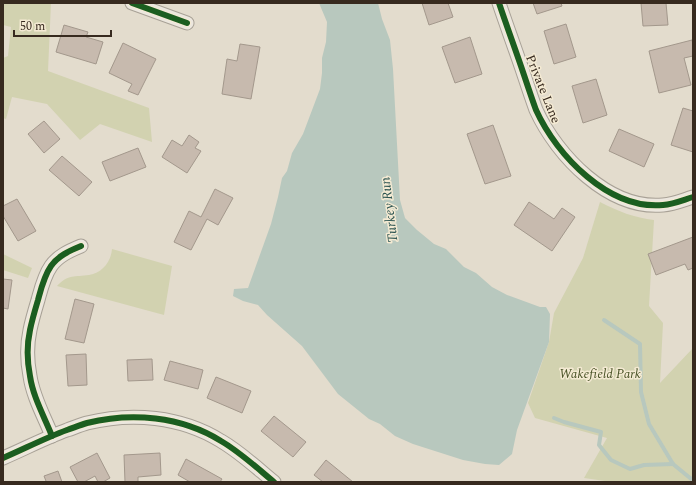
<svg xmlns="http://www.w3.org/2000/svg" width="696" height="485" viewBox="0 0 696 485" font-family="Spectral,serif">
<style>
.green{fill:#d2d2b0}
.water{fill:#b8c8be}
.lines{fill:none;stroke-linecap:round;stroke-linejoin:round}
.stream{stroke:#b8c8be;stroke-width:4}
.building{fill:#c7baae;stroke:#a3988c}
.minor-casing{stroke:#a8a196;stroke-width:15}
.minor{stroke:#ece7de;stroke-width:13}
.cycleway-casing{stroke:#f4ead3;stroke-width:8}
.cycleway{stroke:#1b5e20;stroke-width:6}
.labels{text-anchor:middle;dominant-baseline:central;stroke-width:3;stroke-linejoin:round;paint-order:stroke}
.street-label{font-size:13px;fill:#372a1f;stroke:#f4ead3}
.park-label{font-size:13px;font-style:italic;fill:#485226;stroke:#f4ead3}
.water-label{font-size:14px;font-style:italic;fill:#2e5653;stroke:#f4ead3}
</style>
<rect width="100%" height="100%" fill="#e3dccd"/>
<g class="green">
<polygon points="3,3 51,3 48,71 149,108 152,142 100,124 80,140 47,104 12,97 6,119 3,118 3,58 8,56 11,27 3,25"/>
<path d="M600 202C617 211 635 218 654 220L649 306 663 323 660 383 693 348V482H612L584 478 607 438 535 418 528 403 549 342 554 313 583 258Z"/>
<path d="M112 249 172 266 164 315 57 286C68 274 75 277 89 275 102 273 111 262 112 249Z"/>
<polygon points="3,254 32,268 28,278 3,270"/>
</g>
<polygon class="water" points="319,3 378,3 382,19 390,40 393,69 400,200 405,218 417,230 434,244 446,249 464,267 476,273 492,287 507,295 540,307 546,307 550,314 549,342 517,430 512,454 499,465 485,464 463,460 413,444 395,436 380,424 369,419 338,394 302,346 267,315 258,305 243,301 233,296 234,289 248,288 271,224 278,197 282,178 287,171 292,153 303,134 320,89 322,73 322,58 326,42 327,22"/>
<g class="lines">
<g class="stream">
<polyline points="604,320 640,344 641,392 649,424 673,464 690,478 693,480"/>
<polyline points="554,418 564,422 601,432 599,445 611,460 630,469 644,465 673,464"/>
</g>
</g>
<g class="building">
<polygon points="422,3 448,3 453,17 429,25"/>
<polygon points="533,3 561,3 562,6 537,14"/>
<polygon points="641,3 666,3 668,25 643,26"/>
<polygon points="566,24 576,57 554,64 544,31"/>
<polygon points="64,25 88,32 86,37 103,42 96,64 56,52"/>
<polygon points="470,37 482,74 455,83 442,47"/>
<polygon points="692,40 693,45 693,56 684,58 691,85 659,93 649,51"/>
<polygon points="123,43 156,59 138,95 128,91 132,84 109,73"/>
<polygon points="240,44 260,47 251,99 222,94 227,59 237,61"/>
<polygon points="596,79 607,115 583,123 572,86"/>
<polygon points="683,108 693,111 693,152 671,145"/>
<polygon points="44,121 60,139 44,153 28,134"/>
<polygon points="493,125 511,176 485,184 467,134"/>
<polygon points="619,129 654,144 644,167 609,151"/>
<polygon points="189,135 199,142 195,148 201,151 187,173 162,157 172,140 182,146"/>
<polygon points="138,148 146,167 110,181 102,162"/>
<polygon points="62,156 92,182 79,196 49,170"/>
<polygon points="215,189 233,198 218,225 207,219 191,250 174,242 189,211 201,217"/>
<polygon points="17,199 36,231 18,241 3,216 3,206"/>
<polygon points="529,202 554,219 562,208 575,217 552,251 514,225"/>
<polygon points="693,237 693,268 688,270 685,264 656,275 648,254"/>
<polygon points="3,279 12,280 8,309 3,308"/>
<polygon points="75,299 94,304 84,343 65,339"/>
<polygon points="86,354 87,385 68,386 66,355"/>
<polygon points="152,359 153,380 128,381 127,360"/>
<polygon points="170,361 203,370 198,389 164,380"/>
<polygon points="216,377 251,391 242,413 207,398"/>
<polygon points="274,416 306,442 293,457 261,431"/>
<polygon points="97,453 110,478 103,482 98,482 95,476 84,482 78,482 70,467"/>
<polygon points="160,453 161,475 138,477 138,482 125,482 124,455"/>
<polygon points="186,459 222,479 220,482 190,482 178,475"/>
<polygon points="326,460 353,482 323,482 314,475"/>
<polygon points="58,471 62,482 44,482 46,481 44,476"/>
</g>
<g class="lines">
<g class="minor-casing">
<g id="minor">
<polyline points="132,3 187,23"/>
<path d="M499 3C507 27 516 51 524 75 528 87 532 99 536 110 557 156 609 210 663 205 674 204 683 200 693 197"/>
<path d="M52 436C44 416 33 397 30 376 27 361 27 344 30 330 32 320 35 310 38 300 41 289 44 276 51 266 58 256 69 251 81 246"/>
<path d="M3 458C24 449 45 438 67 430 73 428 80 425 87 423 131 412 181 416 221 441 240 452 257 468 274 482"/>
</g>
</g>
<use href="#minor" class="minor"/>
<g class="cycleway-casing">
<g id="cycleway">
<polyline points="132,3 187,23"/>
<path d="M499 3C507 27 516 51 524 75 528 87 532 99 536 110 557 156 609 210 663 205 674 204 683 200 693 197"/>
<path d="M52 436C44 416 33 397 30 376 27 361 27 344 30 330 32 320 35 310 38 300 41 289 44 276 51 266 58 256 69 251 81 246"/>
<path d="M3 458C24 449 45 438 67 430 73 428 80 425 87 423 131 412 181 416 221 441 240 452 257 468 274 482"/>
</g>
</g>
<use href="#cycleway" class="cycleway"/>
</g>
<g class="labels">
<g class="street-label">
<text transform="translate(543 89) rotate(68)">Private Lane</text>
</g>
<g class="park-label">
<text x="600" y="374">Wakefield Park</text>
</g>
<g class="water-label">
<text transform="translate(389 210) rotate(-97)">Turkey Run</text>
</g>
</g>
<rect width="696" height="485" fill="none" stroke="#372a1f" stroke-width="8"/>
<path d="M14 30v6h97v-6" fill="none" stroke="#372a1f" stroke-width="2"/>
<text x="20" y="30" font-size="12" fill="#372a1f" stroke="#f4ead3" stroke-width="3" paint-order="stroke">50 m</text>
</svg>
